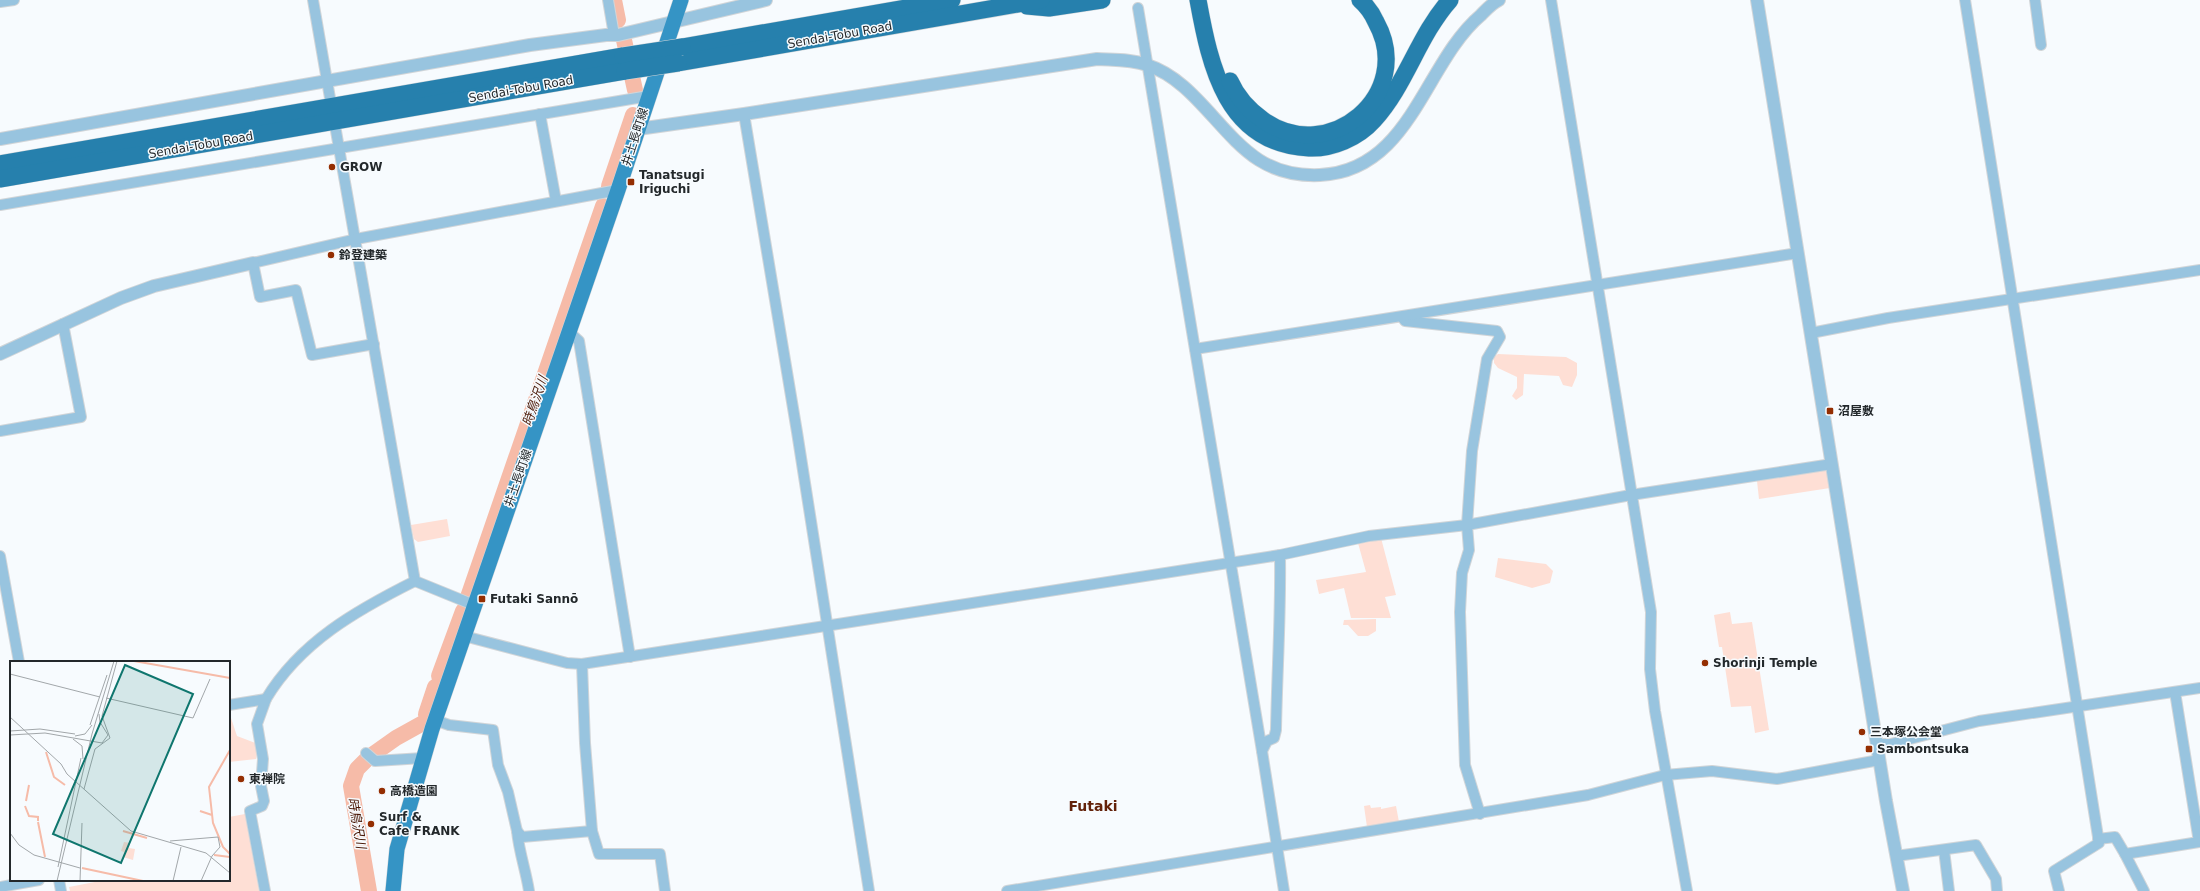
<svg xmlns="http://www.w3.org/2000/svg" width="2200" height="891" viewBox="0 0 2200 891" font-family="'DejaVu Sans','Noto Sans JP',sans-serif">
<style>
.green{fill:#fedfd5}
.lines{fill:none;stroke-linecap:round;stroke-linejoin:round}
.river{stroke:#f6bba8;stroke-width:16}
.minor-casing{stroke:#d1d5d8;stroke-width:12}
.tertiary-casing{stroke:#d1d5d8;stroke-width:14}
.primary-casing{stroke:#d1d5d8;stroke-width:16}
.motorway-casing{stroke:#d1d5d8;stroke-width:18}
.minor{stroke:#98c4df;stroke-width:10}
.tertiary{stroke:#98c4df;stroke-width:12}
.primary{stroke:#3594c5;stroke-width:15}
.motorway{stroke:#2680ad;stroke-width:17}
.motorway-bridge-casing{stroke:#d1d5d8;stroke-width:18;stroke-linecap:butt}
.motorway-bridge{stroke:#2680ad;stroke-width:17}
.poi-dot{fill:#942e02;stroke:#f7fbfe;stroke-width:1.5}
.labels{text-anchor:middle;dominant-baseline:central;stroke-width:3;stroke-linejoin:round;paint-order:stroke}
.street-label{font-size:12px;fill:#23282b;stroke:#f7fbfe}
.poi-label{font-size:12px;font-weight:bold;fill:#23282b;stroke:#f7fbfe;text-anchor:start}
.water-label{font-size:13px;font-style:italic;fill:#4b1806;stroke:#f7fbfe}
.quarter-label{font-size:14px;font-weight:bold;fill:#63220a;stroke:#f7fbfe}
.inset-river{fill:none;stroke:#f6bba8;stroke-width:2}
.inset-road{fill:none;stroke:#a2a7aa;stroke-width:1}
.view{fill:#0f766e;fill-opacity:0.15;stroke:#0f766e;stroke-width:2}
.inset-edge{fill:none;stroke:#23282b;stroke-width:2}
</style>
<rect width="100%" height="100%" fill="#f7fbfe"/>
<g class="green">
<polygon points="1498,354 1566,357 1577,363 1577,375 1572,387 1563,385 1559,376 1524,374 1523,395 1516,400 1512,396 1517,388 1517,377 1498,368 1494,363 1494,357"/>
<polygon points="1824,470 1827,472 1830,488 1759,499 1757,481"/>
<polygon points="447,519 450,536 418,542 414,539 411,525"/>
<polygon points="1381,538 1396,595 1385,597 1391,618 1351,618 1344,588 1319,594 1316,580 1366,572 1358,543"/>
<polygon points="1498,558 1546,564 1553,571 1550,583 1532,588 1495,577"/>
<polygon points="1730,612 1732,624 1752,622 1769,730 1755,733 1751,706 1731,707 1722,647 1719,647 1714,615"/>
<polygon points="1376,619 1376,631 1368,636 1358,636 1348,625 1343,625 1344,620"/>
<polygon points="229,712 237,736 258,744 256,759 229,762"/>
<polygon points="1370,805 1371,808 1381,807 1381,809 1396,806 1399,822 1367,827 1364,806"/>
<polygon points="245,814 259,891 70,891 69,887 105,880 229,880 229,817"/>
</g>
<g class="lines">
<g class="river">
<polyline points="614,0 618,20"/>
<polyline points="624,40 635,90"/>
<polyline points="609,186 633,115"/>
<polyline points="468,597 603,206"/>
<polyline points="439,676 463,611"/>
<polyline points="426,714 435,687"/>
<polyline points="372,755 396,738 423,723"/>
<polyline points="367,759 357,769 351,786 369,891"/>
</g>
<g class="minor-casing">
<g id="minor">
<polyline points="313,0 330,98"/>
<polyline points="608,0 614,35"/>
<polyline points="1551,0 1651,612 1650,669 1655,711 1687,891"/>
<polyline points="1965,0 2099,843 2054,871 2059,891"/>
<polyline points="2035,0 2041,45"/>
<polyline points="0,2 14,0"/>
<polyline points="1138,8 1262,751"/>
<polyline points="540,114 556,201"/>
<polyline points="744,114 797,432 869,891"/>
<polyline points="336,131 415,581 474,605"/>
<polyline points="0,205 649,96"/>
<polyline points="1402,317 1405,321 1497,331 1500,337 1487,359 1472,451 1467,525 1469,550 1462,573 1460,612 1465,765 1480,814"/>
<polyline points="569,332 579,341 630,657"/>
<polyline points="1811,333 1888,318 2200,270"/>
<polyline points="374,344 312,355 296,290 260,297 253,263 356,239 618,190"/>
<polyline points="1195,349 1798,253"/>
<polyline points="0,431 81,417 63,324"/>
<path d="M1280 555C1281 614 1277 672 1276 730L1274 738 1267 741 1262 751 1284 891"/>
<polyline points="0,556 19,662"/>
<polyline points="464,636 567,663 582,664 1280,555 1369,536 1467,525 1631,495 1832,464"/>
<polyline points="582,664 585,743 592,831 599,854 660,854 665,891"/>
<path d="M266 699C300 642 357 610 415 581"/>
<polyline points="229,705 266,699 257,724 263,759 261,786 264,801 262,806 250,811 265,891"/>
<polyline points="435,720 449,725 493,730 498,765 508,792 517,831 522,837 592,831"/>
<polyline points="1876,744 1891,744 1979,721 2200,688"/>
<polyline points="366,753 375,761 423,758"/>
<path d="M517 831C519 852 526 871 529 891"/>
<polyline points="2098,839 2115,837 2125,854"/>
<polyline points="1944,850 1949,891"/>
<polyline points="1896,856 1976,845 1996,879 1997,891"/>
<polyline points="59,880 61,891"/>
<polyline points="0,887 39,880"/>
<polyline points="1007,891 1588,795 1665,775 1712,771 1777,779 1879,760"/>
<polyline points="2144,891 2125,854 2199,842 2175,692"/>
</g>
</g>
<g class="tertiary-casing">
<g id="tertiary">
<polyline points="1757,0 1886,801 1903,891"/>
<path d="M638 129 744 114 1097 59C1114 60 1131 59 1147 65 1194 80 1219 134 1259 160 1278 172 1298 176 1320 175 1411 171 1424 63 1481 15 1486 10 1492 3 1499 0"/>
<polyline points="0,139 530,45 606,35 618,35 766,0"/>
<polyline points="0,354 121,298 154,286 253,263"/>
</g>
</g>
<g class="primary-casing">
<polyline id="primary" points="393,891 397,849 432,729 618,190 681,0"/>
</g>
<g class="motorway-casing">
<g id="motorway">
<path d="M1198 0C1210 66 1226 144 1309 148 1332 149 1358 138 1374 120 1406 85 1418 36 1450 0"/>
<polyline points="1027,6 1049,8 1102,0"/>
<polyline points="682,47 952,0"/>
<polyline points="678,63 1041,0"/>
<path d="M1230 81C1237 97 1249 110 1263 120 1329 167 1416 94 1376 22 1372 13 1367 6 1360 0"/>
<polyline points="0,164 623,56"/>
<polyline points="0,179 625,71"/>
</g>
</g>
<use href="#minor" class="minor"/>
<use href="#tertiary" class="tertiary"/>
<use href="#primary" class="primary"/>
<use href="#motorway" class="motorway"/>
<g class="motorway-bridge-casing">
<g id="motorway-bridge">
<polyline points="623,56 682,47"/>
<polyline points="625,71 678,63"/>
</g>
</g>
<use href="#motorway-bridge" class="motorway-bridge"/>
</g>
<g class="poi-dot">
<circle cx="332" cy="167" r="4"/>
<rect x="627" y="178" width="8" height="8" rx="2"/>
<circle cx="331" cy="255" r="4"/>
<rect x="1826" y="407" width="8" height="8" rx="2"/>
<rect x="478" y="595" width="8" height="8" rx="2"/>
<circle cx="1705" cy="663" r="4"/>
<circle cx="1862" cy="732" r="4"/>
<rect x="1865" y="745" width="8" height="8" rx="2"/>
<circle cx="241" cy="779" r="4"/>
<circle cx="382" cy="791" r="4"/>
<circle cx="371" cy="824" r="4"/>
</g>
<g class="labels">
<g class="street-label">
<text transform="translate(840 35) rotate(-10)">Sendai-Tobu Road</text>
<text transform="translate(521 89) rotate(-10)">Sendai-Tobu Road</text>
<text transform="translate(635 137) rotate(-72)">井土長町線</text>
<text transform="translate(201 145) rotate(-10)">Sendai-Tobu Road</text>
<text transform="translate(518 478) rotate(-71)">井土長町線</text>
</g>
<g class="poi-label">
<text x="340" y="167">GROW</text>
<text x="639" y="175">Tanatsugi<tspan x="639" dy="14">Iriguchi</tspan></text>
<text x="339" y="255">鈴登建築</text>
<text x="1838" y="411">沼屋敷</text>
<text x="490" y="599">Futaki Sannō</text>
<text x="1713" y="663">Shorinji Temple</text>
<text x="1870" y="732">三本塚公会堂</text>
<text x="1877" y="749">Sambontsuka</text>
<text x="249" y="779">東禅院</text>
<text x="390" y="791">高橋造園</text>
<text x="379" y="817">Surf &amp;<tspan x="379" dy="14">Cafe FRANK</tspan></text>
</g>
<g class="water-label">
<text transform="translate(535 401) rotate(-71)">時鳥沢川</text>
<text transform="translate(357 823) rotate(80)">時鳥沢川</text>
</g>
<g class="quarter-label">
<text x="1093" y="806">Futaki</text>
</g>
</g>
<g transform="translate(10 661)">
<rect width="220" height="220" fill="#f7fbfe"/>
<path d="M114 181 120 182 119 187 125 188 123 199 113 196 114 191 111 190Z" fill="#fedfd5"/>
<path class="inset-river" d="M124 0 220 17M220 89 199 126 203 162 213 186 220 193M36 91 44 116 55 124M16 140 19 124M15 145 19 155 28 156V160M190 150 202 154M28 161 35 196M113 170 137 177M204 194 220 196M72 207 133 220"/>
<path class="inset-road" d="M0 13 90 36M96 37 183 57 200 18M0 56 51 103 57 113 121 170 196 192 220 212M80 64 97 14M0 70 30 68 65 73M0 74 35 72 92 82 98 74 90 61 89 53M65 75 75 73 82 64M63 78 72 85 73 98M74 128 85 88 100 77 92 55 107 0M0 172 9 184 24 194 70 207M160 180 208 176 210 186 202 195 191 220M48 206 71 97M47 220 82 73 104 0M70 220 72 162M163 220 171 186"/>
<path class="view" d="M115 4 183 33 111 202 43 173Z"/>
<rect width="220" height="220" class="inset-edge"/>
</g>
</svg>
